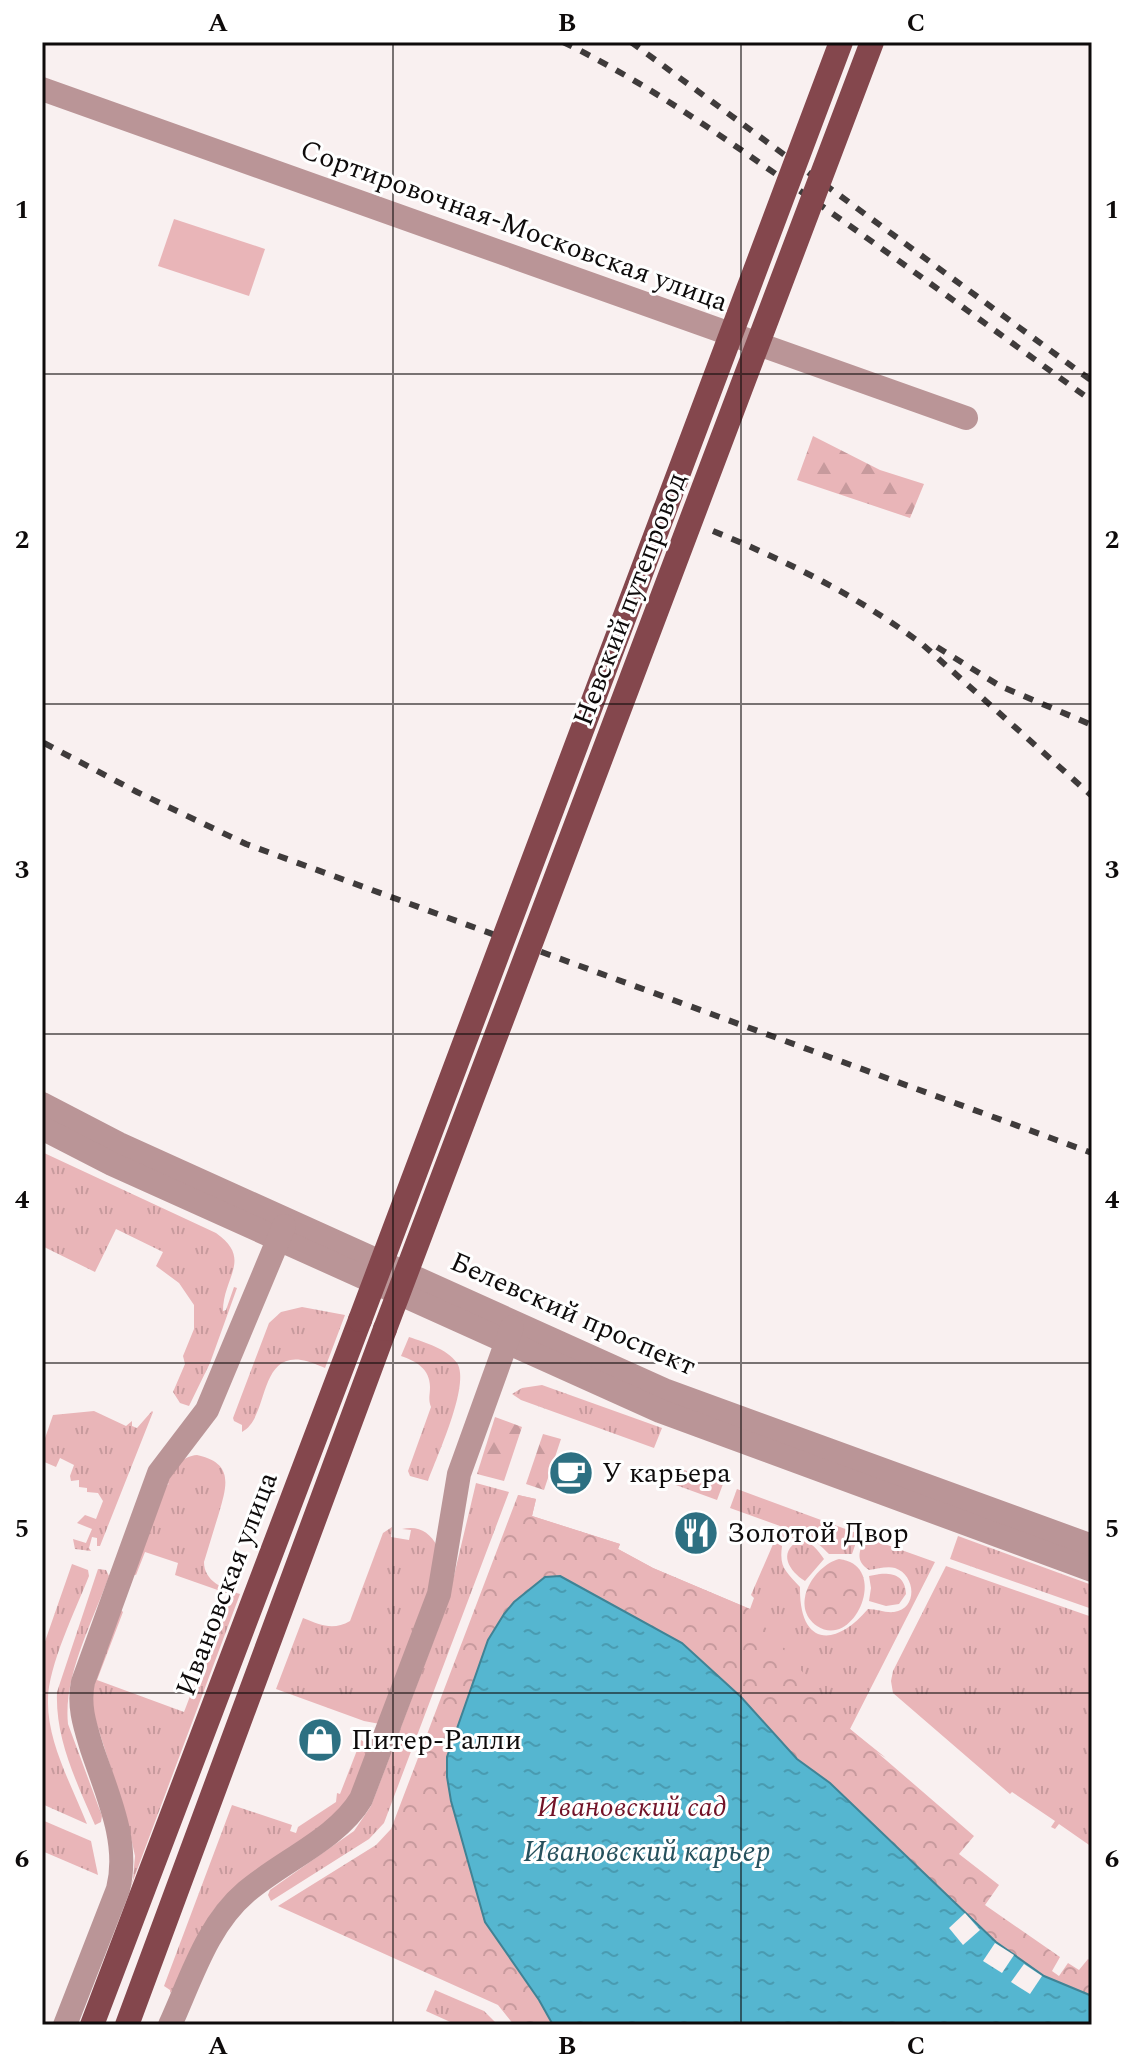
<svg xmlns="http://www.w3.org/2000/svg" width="1134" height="2067" viewBox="0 0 1134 2067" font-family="Spectral,serif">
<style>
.grass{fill:url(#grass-tufts)}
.forest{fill:url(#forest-firs)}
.park{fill:url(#park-crowns)}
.pitch{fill:#e9b5b8}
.water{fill:url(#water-ripples);stroke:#408395;stroke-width:2}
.pier{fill:#f9f0f0}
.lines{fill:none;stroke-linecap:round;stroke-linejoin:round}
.minor{stroke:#ba9597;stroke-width:24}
.major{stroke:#84474d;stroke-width:24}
.rail{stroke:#3f3b3b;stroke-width:6;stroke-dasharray:10 10;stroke-linecap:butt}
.major-bridge{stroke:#84474d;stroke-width:24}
.grid{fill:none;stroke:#0e0b0b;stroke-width:2;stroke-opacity:0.55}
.labels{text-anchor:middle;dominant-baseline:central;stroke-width:6;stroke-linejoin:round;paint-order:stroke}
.street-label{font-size:28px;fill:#0e0b0b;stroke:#fff}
.poi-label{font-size:28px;fill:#0e0b0b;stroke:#fff;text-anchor:start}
.park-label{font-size:28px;font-style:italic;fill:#721328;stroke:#fff}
.water-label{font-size:30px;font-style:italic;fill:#26515d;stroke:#fff}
.neatline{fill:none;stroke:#0e0b0b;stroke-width:3}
.grid-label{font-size:26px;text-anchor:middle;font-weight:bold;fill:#0e0b0b}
</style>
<defs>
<pattern id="grass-tufts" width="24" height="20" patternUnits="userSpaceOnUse" patternTransform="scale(2)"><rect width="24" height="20" fill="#e9b5b8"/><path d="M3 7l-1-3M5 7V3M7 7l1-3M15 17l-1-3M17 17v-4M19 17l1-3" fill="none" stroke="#c79a9d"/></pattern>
<pattern id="forest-firs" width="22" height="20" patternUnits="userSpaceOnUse" patternTransform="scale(2)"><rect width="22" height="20" fill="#e9b5b8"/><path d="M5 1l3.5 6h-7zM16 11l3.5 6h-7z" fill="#c79a9d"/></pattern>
<pattern id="park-crowns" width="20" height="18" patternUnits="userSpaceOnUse" patternTransform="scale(2)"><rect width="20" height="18" fill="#e9b5b8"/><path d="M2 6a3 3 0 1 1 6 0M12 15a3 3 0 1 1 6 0" fill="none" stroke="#c79a9d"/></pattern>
<pattern id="water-ripples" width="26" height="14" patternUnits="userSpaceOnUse" patternTransform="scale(2)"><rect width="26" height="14" fill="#55b6d0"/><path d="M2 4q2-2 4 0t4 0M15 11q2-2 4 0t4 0" fill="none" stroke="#499bb1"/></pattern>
</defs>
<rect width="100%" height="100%" fill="#f9f0f0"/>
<g class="grass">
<path d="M42 1152 216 1233C253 1259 223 1277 223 1311L226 1310 234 1287 237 1288 210 1363 189 1406 180 1403 173 1392 185 1364 183 1356 194 1329V1305L179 1283 156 1266 163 1252 116 1229 95 1272 42 1246Z"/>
<path d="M302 1307 345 1315 325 1368C318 1365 309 1361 301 1360 258 1354 269 1418 242 1432V1425L234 1421 233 1418 269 1323 281 1312Z"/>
<path d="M409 1337C426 1343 446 1348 457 1363 471 1384 436 1458 428 1481L410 1476 408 1471 431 1407C428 1399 430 1395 430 1387 430 1369 416 1361 401 1356Z"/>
<polygon points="542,1385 662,1428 654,1448 521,1400 512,1394 522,1388"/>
<polygon points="94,1411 126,1426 132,1421 132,1426 137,1428 152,1411 153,1412 100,1546 97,1546 97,1538 92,1537 89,1548 91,1551 75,1549 73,1539 86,1543 92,1529 77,1523 85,1515 96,1519 103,1501 98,1493 87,1492 87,1488 79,1487 79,1480 71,1481 70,1476 74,1465 60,1458 56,1467 42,1461 42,1447 53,1415"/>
<path d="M197 1455C234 1463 227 1485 219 1513 214 1529 209 1546 204 1562 204 1581 223 1589 240 1594L106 1953 133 1879 135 1856 126 1815 89 1700 120 1609 123 1612 97 1680 184 1712 229 1594 175 1575 178 1563 145 1552 136 1575 133 1574 166 1485 169 1484 167 1483C173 1469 182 1456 197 1455Z"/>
<polygon points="679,1468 723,1484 717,1500 673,1484"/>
<polygon points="476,1483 509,1492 384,1823 369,1839 271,1901 268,1895 270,1890 354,1831 371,1806 447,1605"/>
<path d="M737 1489 859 1534 852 1554H829C798 1522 802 1546 778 1535L780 1526 730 1508Z"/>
<path d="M518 1495 536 1499 532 1516 620 1544 618 1549 653 1568 750 1609 754 1598 751 1595 774 1542 782 1546C779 1568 786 1571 800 1587 799 1645 834 1649 868 1609 877 1609 885 1613 894 1612 918 1609 916 1575 895 1568 887 1566 877 1569 869 1570 854 1560 860 1551 865 1537L935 1562 850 1729 886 1758 550 1551Z"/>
<path d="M392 1527 391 1537 409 1540 411 1530 402 1529C418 1525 430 1532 437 1546L428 1592 380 1724 364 1721 276 1689 303 1618C320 1625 333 1631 350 1621L383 1533Z"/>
<polygon points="958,1536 1092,1585 1092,1609 950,1559"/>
<path d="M798 1541C811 1540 817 1549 824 1559L805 1581C789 1571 778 1553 798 1541Z"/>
<path d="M72 1564 88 1570 89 1576C76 1609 48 1666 48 1700 47 1742 72 1786 87 1824L42 1804V1650Z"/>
<polygon points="946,1566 1092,1617 1092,1847 1059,1824 1055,1829 1051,1827 1055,1821 1012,1792 1010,1794 893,1693 891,1681 893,1671"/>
<path d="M98 1569 106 1570 109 1576C93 1621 63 1676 68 1724L102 1816 101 1822 95 1825C77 1783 55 1739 57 1692Z"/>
<path d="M880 1574C895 1573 905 1577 906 1594L899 1604 886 1606 869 1601 871 1588 869 1576Z"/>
<path d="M361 1740 369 1745C364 1760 361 1779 353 1792 327 1837 251 1862 216 1907 199 1928 187 1979 170 1993V1990L164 1986 232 1805 292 1825 290 1831 296 1833 298 1827 336 1802 337 1793 340 1794Z"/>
<polygon points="42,1820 91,1841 98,1875 42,1851"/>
<polygon points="435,1990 484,2011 498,2025 457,2025 426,2011"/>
</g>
<g class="forest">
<polygon points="813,436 880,470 924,484 910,518 797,480"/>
<polygon points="495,1417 522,1427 504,1481 477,1474"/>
<polygon points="543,1434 561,1439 544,1490 526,1484"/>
</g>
<g class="park">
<polygon points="518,1495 536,1499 532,1516 620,1544 618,1549 653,1568 750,1609 850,1729 974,1836 959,1854 999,1885 985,1905 1060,1957 1052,1971 1059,1976 1068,1963 1079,1970 1088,1959 1092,1962 1092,2025 514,2025 498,2005 278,1906 376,1845 391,1829"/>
<path d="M839 1559C891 1565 854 1651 817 1626 789 1607 813 1566 839 1559Z"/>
</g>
<polygon class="pitch" points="174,219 265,249 249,296 158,266"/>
<polygon class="water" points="560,1576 682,1643 741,1697 797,1759 830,1783 996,1942 1044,1976 1092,1996 1092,2025 553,2025 539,2000 485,1922 451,1801 447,1777 447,1757 488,1640 504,1614 514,1602 545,1577"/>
<g class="pier">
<polygon points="965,1913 980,1930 963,1945 949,1928"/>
<polygon points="995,1943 1014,1955 1002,1973 983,1961"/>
<polygon points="1024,1964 1042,1976 1030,1994 1011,1982"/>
</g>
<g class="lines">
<g class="minor">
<polyline points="42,89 966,418"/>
<polyline points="42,1104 119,1144 664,1390 1092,1546"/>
<polyline points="42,1128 112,1164 660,1411 1092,1570"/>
<path d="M65 2025 118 1889C130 1842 107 1794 92 1749 85 1726 78 1706 83 1682L159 1473 207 1410 284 1226"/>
<path d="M170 2025C191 1979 207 1925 246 1892 282 1861 337 1839 361 1799L439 1594 459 1474 512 1327"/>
</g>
<g class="major">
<polyline points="92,2025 360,1320"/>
<polyline points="127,2025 385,1329"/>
</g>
<g class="rail">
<path d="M563 42C639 79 710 128 780 177 886 250 988 326 1092 401"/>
<polyline points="631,42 1092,381"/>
<path d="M713 531C791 563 854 594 922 644L1092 796"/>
<polyline points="937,647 1000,686 1092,725"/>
<polyline points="44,743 137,792 246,844 1092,1153"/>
</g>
<g class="major-bridge">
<polyline points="360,1320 841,42"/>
<polyline points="385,1329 872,42"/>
</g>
</g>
<path class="grid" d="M393 42V2025M741 42V2025M42 374H1092M42 704H1092M42 1034H1092M42 1363H1092M42 1693H1092"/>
<defs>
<g id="cafe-disc" transform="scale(2.3)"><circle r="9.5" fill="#2d7082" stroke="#fff"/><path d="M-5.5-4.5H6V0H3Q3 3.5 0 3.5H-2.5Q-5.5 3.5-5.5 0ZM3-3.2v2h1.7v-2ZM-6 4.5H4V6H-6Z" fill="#fff"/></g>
<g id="restaurant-disc" transform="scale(2.3)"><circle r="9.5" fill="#2d7082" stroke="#fff"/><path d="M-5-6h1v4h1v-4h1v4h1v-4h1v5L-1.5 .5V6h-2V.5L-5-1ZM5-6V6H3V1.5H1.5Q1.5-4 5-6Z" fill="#fff"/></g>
<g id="shop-disc" transform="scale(2.3)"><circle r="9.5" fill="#2d7082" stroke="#fff"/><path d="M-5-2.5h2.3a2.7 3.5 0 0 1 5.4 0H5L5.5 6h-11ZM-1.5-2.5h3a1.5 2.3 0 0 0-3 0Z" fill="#fff"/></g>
</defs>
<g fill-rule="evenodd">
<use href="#cafe-disc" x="571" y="1473"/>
<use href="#restaurant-disc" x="696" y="1533"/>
<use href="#shop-disc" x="320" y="1740"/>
</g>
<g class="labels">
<g class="street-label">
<text transform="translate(514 226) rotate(20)">Сортировочная-Московская улица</text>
<text transform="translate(630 599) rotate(-69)">Невский путепровод</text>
<text transform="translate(573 1314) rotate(24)">Белевский проспект</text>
<text transform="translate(227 1584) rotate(-69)">Ивановская улица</text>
</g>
<g class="poi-label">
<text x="602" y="1473">У карьера</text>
<text x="727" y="1533">Золотой Двор</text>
<text x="351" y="1740">Питер-Ралли</text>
</g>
<g class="park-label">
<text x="632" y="1807">Ивановский сад</text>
</g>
<g class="water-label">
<text x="647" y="1852">Ивановский карьер</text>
</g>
</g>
<rect width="1134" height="2067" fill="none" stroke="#ffffff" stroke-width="88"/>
<rect x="44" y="44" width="1046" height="1979" class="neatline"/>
<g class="grid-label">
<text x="218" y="31">A</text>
<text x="567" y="31">B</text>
<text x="916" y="31">C</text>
<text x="22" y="218">1</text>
<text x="1112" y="218">1</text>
<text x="22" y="548">2</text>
<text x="1112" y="548">2</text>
<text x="22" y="878">3</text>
<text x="1112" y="878">3</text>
<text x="22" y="1208">4</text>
<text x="1112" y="1208">4</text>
<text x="22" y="1537">5</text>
<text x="1112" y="1537">5</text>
<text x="22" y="1867">6</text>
<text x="1112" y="1867">6</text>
<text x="218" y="2054">A</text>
<text x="567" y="2054">B</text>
<text x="916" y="2054">C</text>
</g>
</svg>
